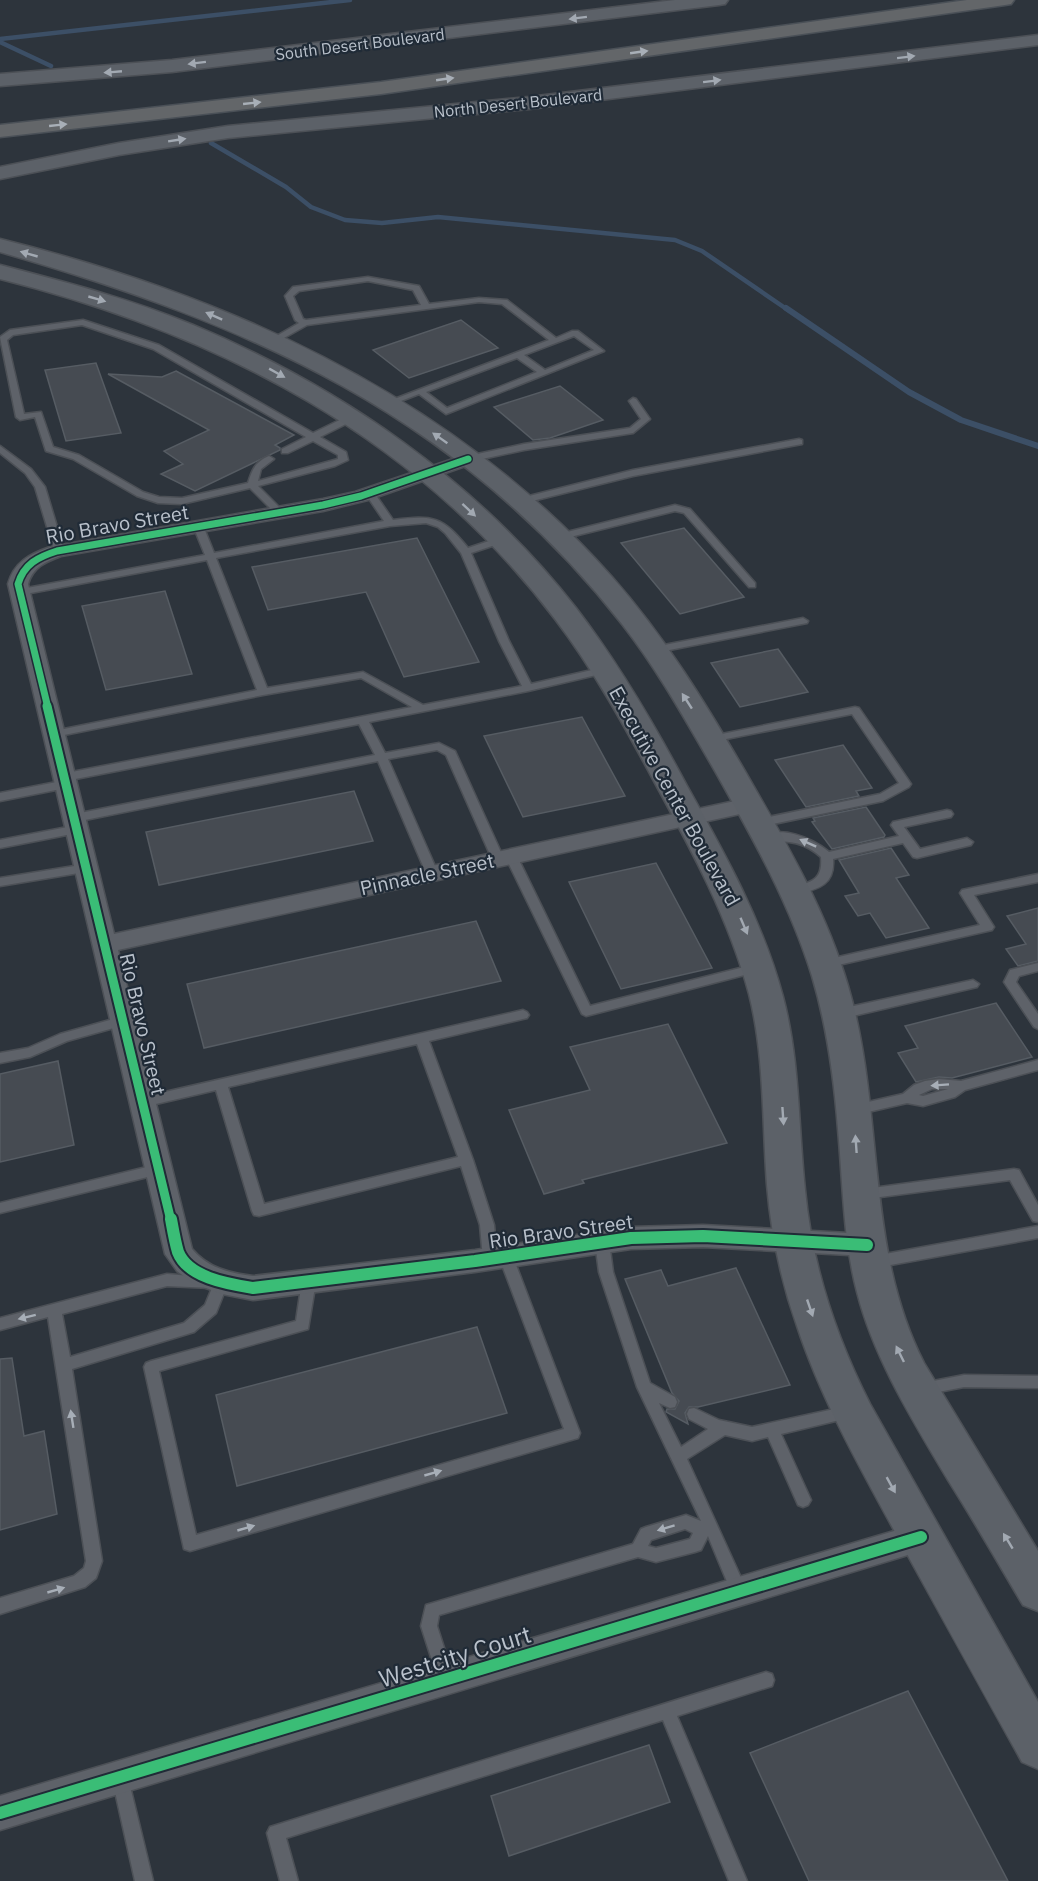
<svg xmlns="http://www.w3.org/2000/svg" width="1038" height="1881" viewBox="0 0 1038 1881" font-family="'IBM Plex Sans',sans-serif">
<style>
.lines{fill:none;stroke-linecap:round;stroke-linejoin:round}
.stream-far1{stroke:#3c4f66;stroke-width:4.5}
.stream{stroke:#3c4f66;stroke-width:6}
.building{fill:#464b52;stroke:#565c63;stroke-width:1.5}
.lane-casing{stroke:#4c5056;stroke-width:3}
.street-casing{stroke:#4c5056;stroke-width:3}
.secondary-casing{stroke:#4c5056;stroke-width:3}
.highway-casing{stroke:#4a5057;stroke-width:3}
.lane{fill:#5e6269;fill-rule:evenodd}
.street{fill:#5e6269;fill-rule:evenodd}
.secondary{fill:#5c6168;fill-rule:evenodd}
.highway{fill:#636669;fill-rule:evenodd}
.cycleway-far2-casing{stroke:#202b37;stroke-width:10}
.cycleway-far1-casing{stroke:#202b37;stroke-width:13}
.cycleway-casing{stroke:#202b37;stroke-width:16}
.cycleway-far2{stroke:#3abd76;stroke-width:7}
.cycleway-far1{stroke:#3abd76;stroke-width:9}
.cycleway{stroke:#3abd76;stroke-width:12}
.oneway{fill:#a2a9b2}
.oneway2{fill:#a8afb7}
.oneway3{fill:#a7aeb7}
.labels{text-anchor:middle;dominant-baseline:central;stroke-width:4.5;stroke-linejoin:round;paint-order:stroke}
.far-street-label{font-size:16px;fill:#b9c1cb;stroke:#202b37}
.street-label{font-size:20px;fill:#b9c1cb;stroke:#202b37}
.near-street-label{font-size:24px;fill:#b9c1cb;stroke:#202b37}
</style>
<rect width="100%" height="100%" fill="#2d343c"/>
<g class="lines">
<g class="stream-far1">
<polyline points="0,39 350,0"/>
<polyline points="0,42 51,66"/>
<polyline points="211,143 286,187 311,207 345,220 382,223 438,217 675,240 702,251 788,310"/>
</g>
<polyline class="stream" points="786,308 909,392 961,420 1038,446"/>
</g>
<g class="building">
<polygon points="461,320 498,348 409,378 373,350"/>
<polygon points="96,363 121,433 66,441 45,370"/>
<polygon points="176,371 294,435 275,445 280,448 280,450 195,491 161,474 183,464 164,451 209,430 108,374 162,377"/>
<polygon points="560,386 603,420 550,438 533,440 494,407"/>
<polygon points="684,528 744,597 680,614 621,543"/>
<polygon points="417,538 479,662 404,677 366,592 268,610 252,567"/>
<polygon points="165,591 192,674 106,690 82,606"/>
<polygon points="778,649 808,692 740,707 711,663"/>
<polygon points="582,717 625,796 523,817 484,736"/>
<polygon points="843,745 872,788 856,791 859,796 806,807 775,760"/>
<polygon points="354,791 373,841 159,885 146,832"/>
<polygon points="866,807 885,835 884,837 832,849 812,822 815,821 813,818"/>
<polygon points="891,848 909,875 896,878 929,928 886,938 870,913 858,916 845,896 859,893 839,860"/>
<polygon points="656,863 712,968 621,989 569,882"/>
<polygon points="1038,908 1038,961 1018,966 1006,949 1026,944 1007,916"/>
<polygon points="476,921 501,981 204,1048 187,984"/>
<polygon points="996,1003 1032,1057 952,1078 939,1077 916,1082 898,1053 918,1048 905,1026"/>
<polygon points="668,1024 727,1143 582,1180 584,1183 544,1194 509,1110 590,1090 570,1047"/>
<polygon points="58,1061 74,1145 0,1162 0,1074"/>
<polygon points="736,1268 790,1385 698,1407 689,1407 685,1413 688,1424 666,1412 667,1409 675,1409 679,1401 672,1393 625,1279 661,1270 668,1286"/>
<polygon points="477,1327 507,1413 237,1486 216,1395"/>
<polygon points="12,1358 24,1436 44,1431 57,1514 0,1530 0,1359"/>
<polygon points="908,1691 1008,1881 809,1881 750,1753"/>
<polygon points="649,1745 670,1802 509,1856 491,1796"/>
</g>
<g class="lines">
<g class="lane-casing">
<g id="lane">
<path d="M368 277 419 286 429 304 479 298 507 300 556 338 572 331H578L604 351 446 414 419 394 388 406 384 403 549 340 502 304 479 302 307 325 275 343 268 341 299 323 295 320 285 296 293 287ZM368 281 413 290 421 305 306 320 303 319 293 296 299 291ZM574 336 594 350 545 370 524 355ZM517 358 537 372 447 408 426 392Z"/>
<path d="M83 320 159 345 313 433 350 415H356V419L320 437 346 452 348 460 335 466 258 486 283 511V515H277L250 488 182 504 158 503 137 496 73 459 46 451 35 417 20 420 16 417 0 337 10 330ZM82 325 153 349 306 437 282 449V453H288L313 441 338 455V459L258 481 261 469 274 459 269 456C255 462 252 470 248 483L182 498 159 497 143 492 79 455 53 447 41 412 24 414 7 340 13 335Z"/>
<polygon points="633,398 636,399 650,419 633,433 524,450 468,462 463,459 468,456 524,444 630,428 641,419 629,401"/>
<polygon points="799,439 802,440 802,444 633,476 520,504 515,501 517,499 633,470"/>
<polygon points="0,446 31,469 45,487 64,550 62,552 59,553 54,550 35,487 25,473 0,453"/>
<path d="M370 490 373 491 393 520C433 515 442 516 468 548L498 538H504V542L471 553 509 641 531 684 605 667 610 670 609 672 528 691 369 722 385 753 439 743 455 751 504 859 502 862H494L492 859 446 755 437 750 388 759 438 873 432 877 426 873 378 761 75 822 71 821 69 818 75 814 375 755 359 724 65 781 59 777 61 774 412 707 361 678 263 695 54 737 50 736 49 734 54 731 257 690 207 560 20 595 15 592 16 590 205 555 194 528 199 525 204 528 214 553 384 521 365 493ZM426 523 438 527 445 533 461 553 499 641 522 686 423 705 363 672 267 688 216 558 390 526Z"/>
<polygon points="675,505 690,509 755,583 755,587 749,587 684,513 675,511 558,540 553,537 555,535"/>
<polygon points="803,618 808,621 807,623 654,653 649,650 654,647"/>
<polygon points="855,707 859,708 909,781 911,784 909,787 883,801 759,827 755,826 753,823 759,819 880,794 899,783 852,714 711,742 706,739 707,737"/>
<polygon points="67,780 71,781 73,784 71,787 0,801 0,793"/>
<path d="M947 810 951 811 953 814 951 817 904 827 920 849 967 838 973 842 971 845 917 858 913 857 903 843 833 859C835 886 817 889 795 895L789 891 791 888C811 882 823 881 821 857 805 843 789 839 767 843L761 839C778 823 814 839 829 852L899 836 891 825 893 822Z"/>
<polygon points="78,825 82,826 84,829 82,832 0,848 0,840"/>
<polygon points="511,852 517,856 590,1006 756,964 762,968 756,972 586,1016 582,1014 505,856"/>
<polygon points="87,864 91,865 93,868 91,871 0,886 0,878"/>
<polygon points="1038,874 1038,882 974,895 994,927 992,930 825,968 819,964 825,960 980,925 960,893 962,890"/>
<polygon points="1038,963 1038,971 1019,976 1016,982 1038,1014 1038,1029 1034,1027 1004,982 1010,970"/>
<polygon points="973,980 979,984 977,987 840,1019 836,1017 834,1014 836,1011 840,1009"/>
<path d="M523 1010 527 1012 529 1015 527 1018 429 1041 473 1160 494 1225 497 1259 495 1263 490 1265 485 1263 483 1259 480 1225 461 1166 259 1216 254 1215 252 1211 216 1090 143 1107 138 1106 137 1102 138 1098 143 1097ZM417 1044 458 1157 264 1204 228 1087Z"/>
<polygon points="124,1016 128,1018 130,1021 128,1024 67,1041 30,1057 0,1063 0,1053 28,1048 60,1034"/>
<path d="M1038 1060V1070L965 1090 955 1097 923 1106 907 1103 855 1115 850 1114 848 1110 850 1106 855 1105 903 1094 914 1085 925 1081 939 1079 961 1081ZM932 1089H948L923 1096 919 1095Z"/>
<polygon points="159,1164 164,1165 166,1169 164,1173 0,1213 0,1203"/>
<polygon points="1014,1169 1019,1170 1038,1205 1038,1222 1033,1221 1010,1180 865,1199 860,1198 858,1194 860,1190 865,1189"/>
<polygon points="1038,1226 1038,1238 874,1268 869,1266 867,1262 869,1258 874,1256"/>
<path d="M602 1236 607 1238 609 1242 613 1272 650 1383 675 1397 677 1402 675 1407 670 1408 659 1403 681 1447 708 1429 689 1419 687 1414 689 1409 694 1408 719 1420 752 1427 848 1406 853 1407 855 1412 853 1417 848 1418 781 1434 811 1500 808 1505 803 1507 798 1505 768 1437 752 1441 725 1435 687 1459 747 1591 745 1596 739 1598 733 1596 708 1536 701 1550 695 1552 656 1562 638 1557 439 1615 437 1626 454 1679 452 1685 446 1687 440 1685 438 1679 421 1626 426 1605 633 1544 641 1529 646 1527 686 1515 701 1521 637 1387 599 1272 595 1242 597 1238ZM685 1529 693 1533 690 1539 656 1548 648 1546 651 1540Z"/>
<polygon points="506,1251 511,1253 513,1257 580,1433 578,1438 190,1551 184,1549 144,1367 146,1363 151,1361 296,1321 302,1281 304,1277 309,1275 314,1277 316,1281 308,1329 159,1371 196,1535 564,1429 499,1257 501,1253"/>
<path d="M167 1274 226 1279 228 1283 216 1313 194 1332 72 1369 102 1561 96 1578 85 1587 0 1614V1598L74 1576 84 1568 86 1561 48 1317 0 1330V1318ZM167 1286 212 1288 205 1305 184 1323 70 1357 62 1314Z"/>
<polygon points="964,1375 1038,1376 1038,1388 964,1387 923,1395 918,1393 916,1389 918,1385 923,1383"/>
<polygon points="766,1672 772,1674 774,1680 772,1686 677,1716 747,1881 729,1881 663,1720 286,1838 298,1881 280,1881 267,1833 270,1827"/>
<polygon points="120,1770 126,1772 128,1778 153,1881 135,1881 112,1778 114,1772"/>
</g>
</g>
<g class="street-casing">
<g id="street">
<path d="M468 454 474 455 477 459 474 463 368 500 323 511 61 556C45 562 33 567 28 584L114 934 749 798 757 800 760 805 757 810 749 812 118 950 192 1249C208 1268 229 1273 253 1276L475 1250 631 1227 703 1225 867 1234 877 1237 881 1245 877 1253 867 1256 703 1247 631 1249 475 1272 253 1300 222 1294 193 1283 177 1271 165 1254 8 584C14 562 30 554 50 547L323 499 355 492Z"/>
<polygon points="921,1523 932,1527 937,1537 932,1547 921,1551 0,1830 0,1796"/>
</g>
</g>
<g class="secondary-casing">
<g id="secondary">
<polygon points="675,0 728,0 725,4 719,5 172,72 0,86 0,74 172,60"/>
<polygon points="1038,35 1038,45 529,109 228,138 119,155 0,179 0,167 119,143 228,126 529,97"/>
<path d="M0 239C230 296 453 397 612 577 665 637 706 704 746 773 785 841 826 910 848 986 885 1110 864 1246 924 1363L1038 1551V1611L1023 1605C998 1563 974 1521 948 1480 913 1421 874 1359 857 1292 843 1239 843 1183 838 1129 834 1078 827 1026 812 976 790 904 752 837 715 771 686 721 658 670 622 624 457 414 250 324 0 252Z"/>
<path d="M0 265C65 282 131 299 193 325 341 387 477 481 576 608 619 664 654 724 687 786 725 854 763 922 783 997 800 1061 798 1125 805 1190 812 1265 836 1337 870 1404L1038 1702V1769L1022 1762C981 1689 941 1616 901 1543 863 1473 822 1402 797 1326 781 1281 771 1233 767 1185 762 1121 765 1057 749 994 729 919 692 851 655 783 625 727 594 670 555 619 416 436 219 334 0 279Z"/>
</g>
</g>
<g class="highway-casing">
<polygon id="highway" points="967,0 1014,0 1011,4 1005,5 381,94 0,137 0,125 381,82"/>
</g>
<use href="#lane" class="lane"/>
<use href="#street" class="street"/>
<use href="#secondary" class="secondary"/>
<use href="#highway" class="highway"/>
<g class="cycleway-far2-casing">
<path id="cycleway-far2" d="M48 708 18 584C24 564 38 557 57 551L323 505 361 496 468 459"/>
</g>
<g class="cycleway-far1-casing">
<polyline id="cycleway-far1" points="47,706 171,1221"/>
</g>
<g class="cycleway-casing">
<g id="cycleway">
<path d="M171 1219C173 1230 175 1242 178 1252 188 1278 229 1284 253 1288L475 1261 631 1238 703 1236 867 1245"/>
<polyline points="0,1813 921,1537"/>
</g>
</g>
<use href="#cycleway-far2" class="cycleway-far2"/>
<use href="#cycleway-far1" class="cycleway-far1"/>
<use href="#cycleway" class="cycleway"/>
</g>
<defs><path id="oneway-solid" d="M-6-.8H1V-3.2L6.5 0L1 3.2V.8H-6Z" transform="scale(1.5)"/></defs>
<g class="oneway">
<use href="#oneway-solid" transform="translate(578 18) rotate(173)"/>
<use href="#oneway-solid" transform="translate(906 57) rotate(-7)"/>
<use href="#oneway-solid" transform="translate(197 63) rotate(173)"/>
<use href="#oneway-solid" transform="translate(113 72) rotate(175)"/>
<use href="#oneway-solid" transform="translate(712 81) rotate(-7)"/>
<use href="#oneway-solid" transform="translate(177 140) rotate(-9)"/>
<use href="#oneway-solid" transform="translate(29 254) rotate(-164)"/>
<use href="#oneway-solid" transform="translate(97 299) rotate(16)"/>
<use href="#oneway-solid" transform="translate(214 316) rotate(-156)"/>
<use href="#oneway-solid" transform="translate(277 373) rotate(29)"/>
<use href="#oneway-solid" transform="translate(440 438) rotate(-145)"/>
<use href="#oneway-solid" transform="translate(469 510) rotate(43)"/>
<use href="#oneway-solid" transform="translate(687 701) rotate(-123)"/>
<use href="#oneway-solid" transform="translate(744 926) rotate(67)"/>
<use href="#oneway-solid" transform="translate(783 1116) rotate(86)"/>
<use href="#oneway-solid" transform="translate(856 1144) rotate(-94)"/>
<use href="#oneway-solid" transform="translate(810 1308) rotate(71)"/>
<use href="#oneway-solid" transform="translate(900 1354) rotate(-116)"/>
<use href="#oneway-solid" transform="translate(891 1485) rotate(61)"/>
<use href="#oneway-solid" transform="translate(1008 1541) rotate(-121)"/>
</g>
<g class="oneway2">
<use href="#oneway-solid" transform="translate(639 52) rotate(-8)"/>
<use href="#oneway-solid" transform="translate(445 79) rotate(-8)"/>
<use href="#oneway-solid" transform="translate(252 103) rotate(-6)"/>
<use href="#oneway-solid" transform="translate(58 125) rotate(-6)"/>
</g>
<g class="oneway3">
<use href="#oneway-solid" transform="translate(808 843) rotate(-156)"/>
<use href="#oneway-solid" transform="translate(940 1085) rotate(176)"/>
<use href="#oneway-solid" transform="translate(27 1317) rotate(166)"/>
<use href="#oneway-solid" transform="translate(72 1419) rotate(-99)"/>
<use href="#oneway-solid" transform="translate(433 1473) rotate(-16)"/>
<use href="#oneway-solid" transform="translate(246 1528) rotate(-16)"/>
<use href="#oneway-solid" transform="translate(666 1528) rotate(163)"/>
<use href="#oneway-solid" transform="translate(56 1590) rotate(-16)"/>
</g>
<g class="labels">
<g class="far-street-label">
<text transform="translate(360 44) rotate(-7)">South Desert Boulevard</text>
<text transform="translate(518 103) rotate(-6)">North Desert Boulevard</text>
</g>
<g class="street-label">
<text transform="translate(117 524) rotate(-10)">Rio Bravo Street</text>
<text transform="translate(675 796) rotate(61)">Executive Center Boulevard</text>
<text transform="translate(427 874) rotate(-12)">Pinnacle Street</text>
<text transform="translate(143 1024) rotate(77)">Rio Bravo Street</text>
<text transform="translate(561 1231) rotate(-8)">Rio Bravo Street</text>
</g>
<g class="near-street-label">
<text transform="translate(455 1656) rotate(-17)">Westcity Court</text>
</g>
</g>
</svg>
